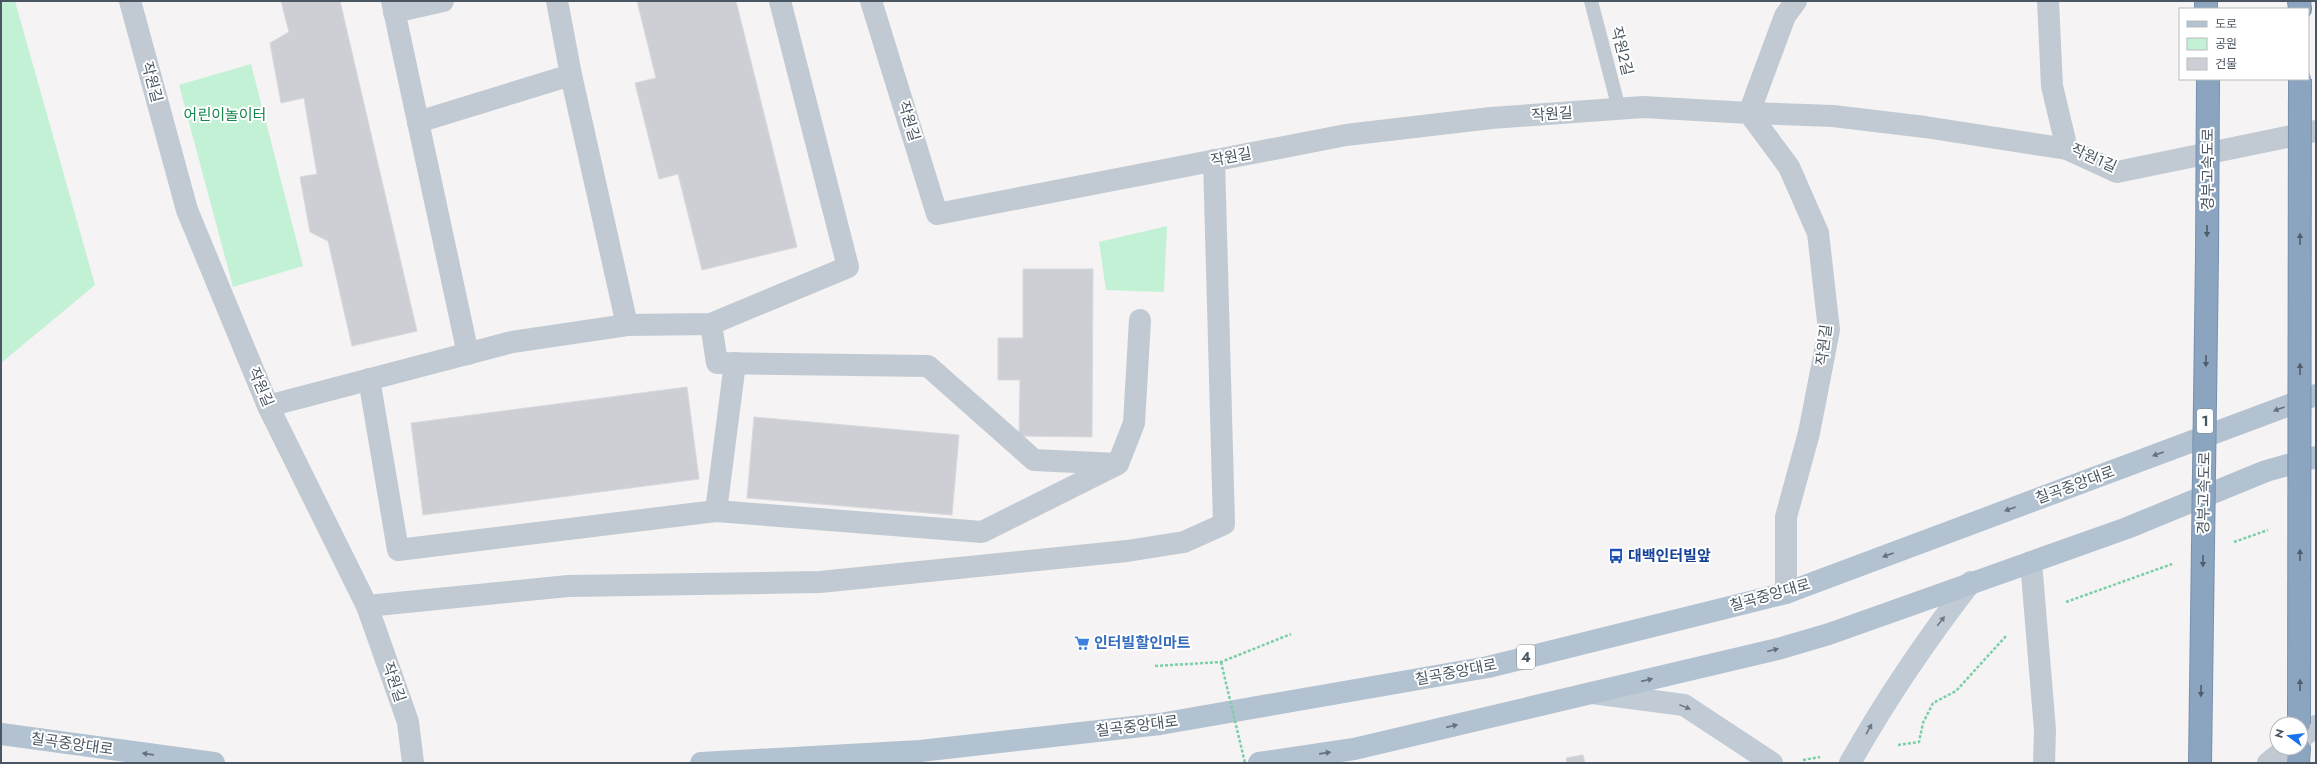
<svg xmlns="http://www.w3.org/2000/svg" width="2317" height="764" viewBox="0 0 2317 764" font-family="Jost,'Noto Sans KR',sans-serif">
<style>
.green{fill:#c3f1d5}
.building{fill:#cdcfd5;stroke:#d7d9de}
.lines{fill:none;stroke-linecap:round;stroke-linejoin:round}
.highway-casing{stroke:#7690ad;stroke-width:24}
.path{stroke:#7ad0a6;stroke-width:2.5;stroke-dasharray:3 2;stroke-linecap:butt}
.lane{stroke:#c1cad2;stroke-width:14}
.street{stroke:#c1cad2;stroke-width:22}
.secondary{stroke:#c1cbd6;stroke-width:22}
.primary{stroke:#b3c2d1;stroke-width:22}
.highway{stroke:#8ba5c1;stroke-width:22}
.highway-bridge-casing{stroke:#7690ad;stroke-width:24;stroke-linecap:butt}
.path-bridge{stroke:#7ad0a6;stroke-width:2.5;stroke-dasharray:3 2;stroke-linecap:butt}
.highway-bridge{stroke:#8ba5c1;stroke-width:22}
.oneway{fill:#505e6b}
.oneway2{fill:#64717d}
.oneway3{fill:#6e7984}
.labels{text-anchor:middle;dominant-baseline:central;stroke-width:4;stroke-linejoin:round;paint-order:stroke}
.shield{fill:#fff;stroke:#808990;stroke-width:1}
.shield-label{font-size:14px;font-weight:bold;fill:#4a5661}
.street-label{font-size:15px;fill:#4a5661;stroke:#fff}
.park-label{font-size:15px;fill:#17864f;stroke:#fff}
.transit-label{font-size:15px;font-weight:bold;fill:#164399;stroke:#fff;text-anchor:start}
.shop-label{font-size:15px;font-weight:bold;fill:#366cbe;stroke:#fff;text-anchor:start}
</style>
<rect width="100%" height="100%" fill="#f5f3f3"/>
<g class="green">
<polygon points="1,1 15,1 95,285 1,363"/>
<polygon points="251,64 303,266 233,287 179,85"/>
<polygon points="1167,226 1164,292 1106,290 1099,242"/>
</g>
<g class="building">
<polygon points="281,1 340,1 417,331 352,346 328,241 310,232 300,177 317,174 304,98 281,103 270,43 289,32"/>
<polygon points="637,1 736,1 797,247 702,270 678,174 659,179 635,83 656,78"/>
<polygon points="1023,269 1093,269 1092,437 1019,436 1020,380 998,380 998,338 1023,338"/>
<polygon points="687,387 699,479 423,515 411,423"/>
<polygon points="754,417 959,435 952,515 747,498"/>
<polygon points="1583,755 1585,763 1567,763 1566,758"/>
</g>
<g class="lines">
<g class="highway-casing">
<g id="highway">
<polyline points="2206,1 2206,9"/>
<polyline points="2299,1 2300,9"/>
<polyline points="2298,763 2299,748"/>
</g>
</g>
<g class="path">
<polyline points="2234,542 2268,530"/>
<polyline points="2066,602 2172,564"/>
<polyline points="1155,666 1221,662 1291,634"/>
<polyline points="1898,745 1919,742 1923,723 1933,703 1956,691 2006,636"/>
<polyline points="1803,760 1820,757"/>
</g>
<polyline class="lane" points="1591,1 1619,109"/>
<g class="street">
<polyline points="130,1 187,210 268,406 367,606 408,722 413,763"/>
<polyline points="392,1 468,354"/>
<polyline points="871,1 937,214 1346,135 1491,118 1643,107 1749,113 1789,167 1818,233 1829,330 1809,433 1786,517 1786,593"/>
<polyline points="1796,1 1785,16 1749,113 1833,116 1925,127 2067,149"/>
<polyline points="2048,1 2052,86 2067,149 2117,172 2316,131"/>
<polyline points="394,12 443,1"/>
<polyline points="571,75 627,325"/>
<polyline points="418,122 571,75 557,1"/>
<polyline points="711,324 717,363 928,366 1034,460 1117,464"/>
<polyline points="735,363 716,511 982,532 1118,464 1134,423 1140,320"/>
<polyline points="369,379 398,550 716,511"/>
<polyline points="268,406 512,342 627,325 711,324 848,267 780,1"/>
<polyline points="2031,562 2045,730 2044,763"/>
<polyline points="367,606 568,586 820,582 1127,551 1184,542 1224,524 1214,160"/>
<polyline points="2301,738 2316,726"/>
<polyline points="2268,763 2287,748"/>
</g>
<g class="secondary">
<polyline points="1592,693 1684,705 1772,763"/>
<path d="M1850 763C1886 699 1926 640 1971 582"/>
</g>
<g class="primary">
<polyline points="1,734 214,763"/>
<polyline points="701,763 920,751 1160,724 1488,667 1786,593 2316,395"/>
<polyline points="1259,763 1354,749 1778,649 1829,634 2127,528 2266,471 2316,457"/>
</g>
<use href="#highway" class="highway"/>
<g class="highway-bridge-casing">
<g id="highway-bridge">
<polyline points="2299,724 2300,79"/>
<polyline points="2200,763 2207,256 2208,80"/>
</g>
</g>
<polyline class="path-bridge" points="1221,662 1245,763"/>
<use href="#highway-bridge" class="highway-bridge"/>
</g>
<defs><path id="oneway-solid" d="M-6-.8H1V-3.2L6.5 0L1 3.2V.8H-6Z"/></defs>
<g class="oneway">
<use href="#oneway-solid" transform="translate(2207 231) rotate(90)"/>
<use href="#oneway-solid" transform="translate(2300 239) rotate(-90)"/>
<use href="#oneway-solid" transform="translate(2206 361) rotate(91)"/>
<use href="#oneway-solid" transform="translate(2300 369) rotate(-90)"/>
<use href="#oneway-solid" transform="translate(2300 555) rotate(-90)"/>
<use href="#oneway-solid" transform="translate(2203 561) rotate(91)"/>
<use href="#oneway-solid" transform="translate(2300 685) rotate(-90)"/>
<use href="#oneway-solid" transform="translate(2201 691) rotate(91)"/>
</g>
<g class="oneway2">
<use href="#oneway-solid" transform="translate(2279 409) rotate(160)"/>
<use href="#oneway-solid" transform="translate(2158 454) rotate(160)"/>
<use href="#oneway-solid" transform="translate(2010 509) rotate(160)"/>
<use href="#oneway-solid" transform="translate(1888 555) rotate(160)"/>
<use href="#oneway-solid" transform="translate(1773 650) rotate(-14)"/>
<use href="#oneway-solid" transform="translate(1647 680) rotate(-13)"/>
<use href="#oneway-solid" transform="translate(1452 726) rotate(-13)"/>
<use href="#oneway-solid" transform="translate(1325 753) rotate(-8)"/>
<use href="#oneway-solid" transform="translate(148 754) rotate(-172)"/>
</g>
<g class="oneway3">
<use href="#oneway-solid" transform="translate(1941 621) rotate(-52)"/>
<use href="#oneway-solid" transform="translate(1685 707) rotate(22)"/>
<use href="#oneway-solid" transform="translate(1869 729) rotate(-61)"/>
</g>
<defs>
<g id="bus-bare" transform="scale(1.2)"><path d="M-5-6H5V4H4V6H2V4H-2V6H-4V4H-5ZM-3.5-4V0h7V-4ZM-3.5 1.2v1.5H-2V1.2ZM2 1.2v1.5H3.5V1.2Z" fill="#1a4fb4" stroke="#fff" stroke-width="2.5" paint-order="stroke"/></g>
<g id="supermarket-bare" transform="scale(1.2)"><path d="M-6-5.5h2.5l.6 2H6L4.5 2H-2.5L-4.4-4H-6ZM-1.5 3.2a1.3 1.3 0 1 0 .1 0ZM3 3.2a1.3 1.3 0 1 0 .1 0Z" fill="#3f7fe0" stroke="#fff" stroke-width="2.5" paint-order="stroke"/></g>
</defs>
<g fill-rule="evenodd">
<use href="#bus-bare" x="1616" y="556"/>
<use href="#supermarket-bare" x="1082" y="643"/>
</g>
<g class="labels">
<g class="shield">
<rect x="2197" y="409" width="16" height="24" rx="3"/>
<rect x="1517" y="645" width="18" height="24" rx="3"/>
</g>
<g class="shield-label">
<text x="2205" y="421">1</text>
<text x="1526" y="657">4</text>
</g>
<g class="street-label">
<text transform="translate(1622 51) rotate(76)">작원2길</text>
<text transform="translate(152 82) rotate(75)">작원길</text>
<text transform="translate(1552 114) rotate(-4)">작원길</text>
<text transform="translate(909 121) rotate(73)">작원길</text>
<text transform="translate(1231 157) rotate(-11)">작원길</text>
<text transform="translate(2094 158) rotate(24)">작원1길</text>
<text transform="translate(2208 169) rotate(-90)">경부고속도로</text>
<text transform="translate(1824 345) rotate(-83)">작원길</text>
<text transform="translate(261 387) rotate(67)">작원길</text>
<text transform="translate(2075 485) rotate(-20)">칠곡중앙대로</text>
<text transform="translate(2204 493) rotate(-89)">경부고속도로</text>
<text transform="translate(1770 595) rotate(-16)">칠곡중앙대로</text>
<text transform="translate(1456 672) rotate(-11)">칠곡중앙대로</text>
<text transform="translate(394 682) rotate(71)">작원길</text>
<text transform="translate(1137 726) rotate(-7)">칠곡중앙대로</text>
<text transform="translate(72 744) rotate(8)">칠곡중앙대로</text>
</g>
<g class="park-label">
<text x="225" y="115">어린이놀이터</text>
</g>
<g class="transit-label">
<text x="1628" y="556">대백인터빌앞</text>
</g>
<g class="shop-label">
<text x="1094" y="643">인터빌할인마트</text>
</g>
</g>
<rect width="2317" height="764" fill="none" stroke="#4a5661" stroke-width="4"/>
<rect x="2179" y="8" width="130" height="72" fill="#ffffff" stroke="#b7bbc0"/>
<rect x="2187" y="21" width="20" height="6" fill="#b3c2d1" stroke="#b7bbc0"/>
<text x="2215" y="28" font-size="12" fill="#4a5661">도로</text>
<rect x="2187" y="38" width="20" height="12" fill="#c3f1d5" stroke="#b7bbc0"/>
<text x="2215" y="48" font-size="12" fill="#4a5661">공원</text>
<rect x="2187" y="58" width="20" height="12" fill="#cdcfd5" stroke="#b7bbc0"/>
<text x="2215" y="68" font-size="12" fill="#4a5661">건물</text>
<g transform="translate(2289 736) rotate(285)"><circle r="19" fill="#ffffff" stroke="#b7bbc0"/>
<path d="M0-3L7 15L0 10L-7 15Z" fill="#1a73e8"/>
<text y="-6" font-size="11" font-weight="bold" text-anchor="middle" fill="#4a5661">N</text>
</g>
</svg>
